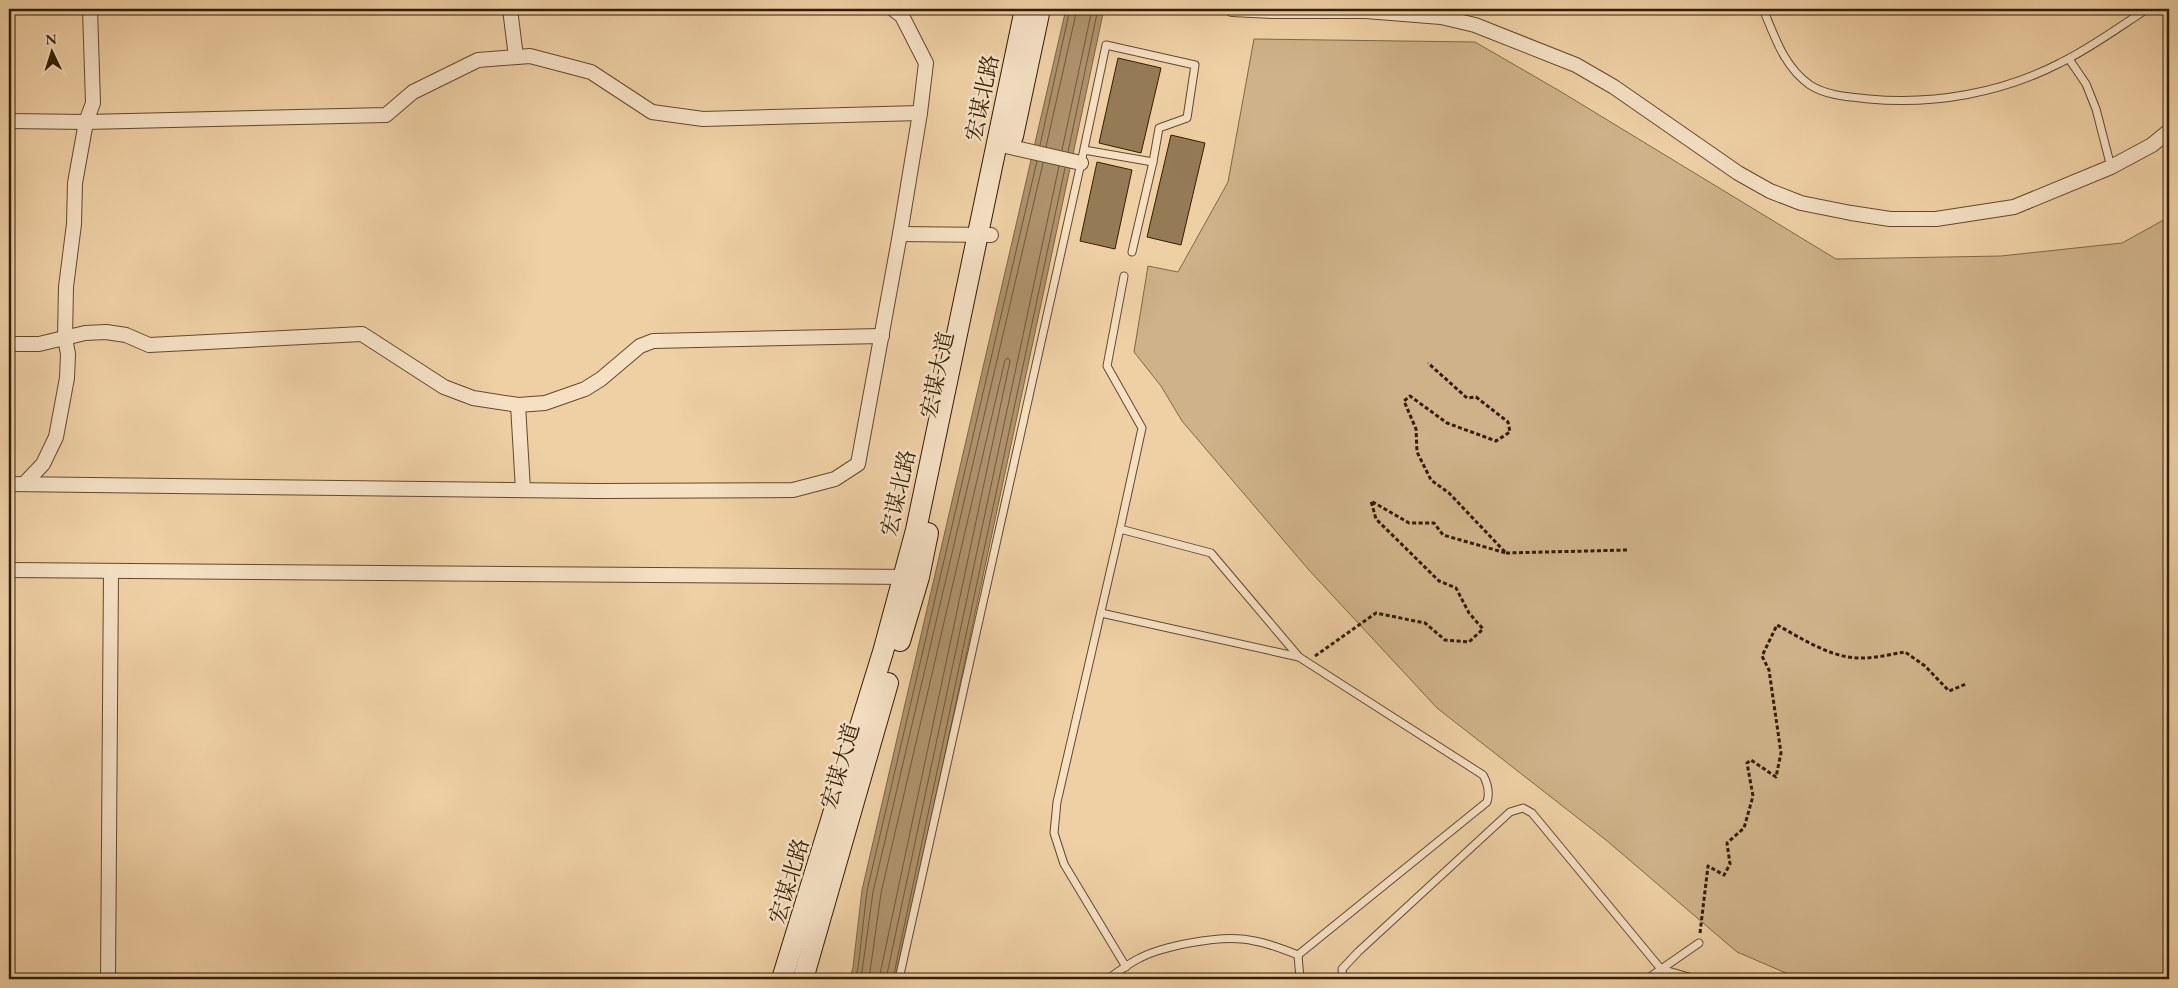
<svg xmlns="http://www.w3.org/2000/svg" width="2178" height="988" viewBox="0 0 2178 988" font-family="'EB Garamond','Noto Serif SC',serif">
<style>
.green{fill:#cfb289;stroke:#806844}
.water{fill:#af936d;stroke:#7d6441}
.lines{fill:none;stroke-linecap:round;stroke-linejoin:round}
.shore{stroke:#705836;stroke-width:1}
.building{fill:#947b56;stroke:#321e00}
.service-casing{stroke:#614a29;stroke-width:9}
.minor-casing{stroke:#614a29;stroke-width:16}
.secondary-casing{stroke:#321e00;stroke-width:22}
.path{stroke:#321e00;stroke-width:3;stroke-dasharray:4 2.5;stroke-linecap:butt}
.service{stroke:#f5e0c4;stroke-width:7}
.minor{stroke:#f5e0c4;stroke-width:14}
.secondary{stroke:#f5e0c4;stroke-width:20}
.labels{text-anchor:middle;dominant-baseline:central;stroke-width:5;stroke-linejoin:round;paint-order:stroke}
.street-label{font-size:22px;fill:#321e00;stroke:#f5e0c4}
</style>
<rect width="100%" height="100%" fill="#efd0a5"/>
<filter id="stains"><feTurbulence type="fractalNoise" baseFrequency=".004" numOctaves="4"/><feColorMatrix values="0 0 0 0 .2 0 0 0 0 .09 0 0 0 0 .02 0 0 0 .5 -.17"/></filter>
<radialGradient id="worn" r=".72"><stop offset=".6" stop-color="#630" stop-opacity="0"/><stop offset="1" stop-color="#630" stop-opacity=".3"/></radialGradient>
<polygon class="green" points="1254,39 1475,42 1558,90 1836,259 2001,256 2122,243 2169,217 2169,979 1800,979 1737,952 1606,840 1437,708 1308,569 1182,421 1161,386 1134,352 1148,266 1178,272 1228,182"/>
<polygon class="water" points="1066,9 1104,9 897,979 850,979 853,967 862,890"/>
<g class="lines">
<g class="shore">
<polyline points="1040,145 1070,9"/>
<polyline points="1046,147 1077,9"/>
<polyline points="1062,150 1092,9"/>
<polyline points="1068,152 1098,9"/>
<polyline points="855,979 858,968 867,891 1037,161"/>
<polyline points="861,979 873,892 1043,163"/>
<polyline points="869,979 881,893 1005,360 1008,358 1010,361 879,979"/>
<polyline points="886,979 1059,166"/>
<polyline points="893,979 1065,168"/>
</g>
</g>
<g class="building">
<polygon points="1118,58 1161,68 1141,153 1099,143"/>
<polygon points="1171,135 1205,143 1181,245 1147,237"/>
<polygon points="1097,162 1132,170 1115,249 1080,241"/>
</g>
<g class="lines">
<g class="service-casing">
<g id="service">
<path d="M1763 9C1775 37 1784 67 1810 85 1827 96 1850 97 1869 99 1934 105 2002 93 2060 63 2091 48 2119 27 2147 9"/>
<polyline points="2069,59 2086,84 2096,109 2111,167"/>
<polyline points="1132,252 1153,162"/>
<path d="M1124 276 1107 366 1142 428 1120 529 1211 553 1299 657 1483 775C1488 784 1490 792 1487 802L1298 955"/>
<polyline points="1120,529 1057,802 1054,833 1064,864 1126,967"/>
<polyline points="1101,613 1299,657"/>
<polyline points="1298,955 1300,979"/>
<polyline points="899,979 1081,163 1106,45 1195,65 1187,118 1159,128 1153,162 1084,150"/>
<path d="M1108 979C1118 972 1129 963 1140 958 1163 946 1217 936 1242 939 1262 941 1280 948 1298 955"/>
<polyline points="1343,979 1342,969 1358,952 1510,812 1523,808 1532,813 1661,969 1696,979"/>
<polyline points="1647,979 1699,943"/>
</g>
</g>
<g class="minor-casing">
<g id="minor">
<polyline points="510,9 516,57"/>
<polyline points="1232,9 1272,11 1366,11 1441,17 1475,25 1576,65 1614,87 1738,173 1770,191 1801,203 1851,213 1890,219 1936,219 2014,207 2111,167 2152,145 2169,131"/>
<polyline points="9,121 86,122 386,115 413,92 478,60 530,56 591,72 652,112 703,119 920,113"/>
<polyline points="997,144 1081,163"/>
<polyline points="900,234 991,235"/>
<polyline points="9,344 39,344 85,333 106,332 126,335 149,345 362,334 444,387 473,398 518,405 545,403 585,389 601,379 640,346 653,341 882,336"/>
<polyline points="518,405 523,490"/>
<polyline points="9,484 597,491 793,490 835,479 858,464 900,234 920,113 926,63 902,16 893,9"/>
<polyline points="24,484 43,464 56,437 67,378 68,354 65,338 66,287 74,224 75,183 86,122 93,103 90,9"/>
<polyline points="9,570 910,577"/>
<polyline points="108,979 111,571"/>
</g>
</g>
<g class="secondary-casing">
<g id="secondary">
<polyline points="1013,136 1040,9"/>
<polyline points="900,641 919,577 928,533"/>
<polyline points="782,979 883,652 916,530 1025,9"/>
<polyline points="803,979 888,683"/>
</g>
</g>
<g class="path">
<polyline points="1506,553 1627,550"/>
<polyline points="1315,656 1376,613 1425,623 1445,640 1469,642 1483,629 1469,613 1456,588 1439,581 1376,519 1371,501 1409,523 1434,523 1443,535 1506,553 1449,493 1431,480 1417,452 1416,429 1404,401 1410,396 1447,423 1496,441 1510,432 1508,422 1476,397 1467,398 1428,363"/>
<path d="M1700 933 1708 866 1724 875 1730 864 1727 843 1744 828 1753 796 1747 763 1751 760 1776 777 1781 753 1769 670 1762 656 1777 625C1803 639 1832 659 1863 658 1877 658 1892 654 1905 652L1925 666 1949 691 1966 684"/>
</g>
<use href="#service" class="service"/>
<use href="#minor" class="minor"/>
<use href="#secondary" class="secondary"/>
</g>
<g class="labels">
<g class="street-label">
<text transform="translate(982 98) rotate(-78)">宏谋北路</text>
<text transform="translate(937 375) rotate(-78)">宏谋大道</text>
<text transform="translate(898 493) rotate(-77)">宏谋北路</text>
<text transform="translate(840 766) rotate(-74)">宏谋大道</text>
<text transform="translate(789 881) rotate(-73)">宏谋北路</text>
</g>
</g>
<rect width="2178" height="988" fill="none" stroke="#efd0a5" stroke-width="30"/>
<rect x="10" y="10" width="2158" height="968" fill="none" stroke="#321e00" stroke-width="2.5"/>
<rect x="15" y="15" width="2148" height="958" fill="none" stroke="#321e00"/>
<g transform="translate(52 52) rotate(356)" stroke="#f5e0c4" stroke-width="4" paint-order="stroke">
<path d="M0-4L9 19L0 12L-9 19Z" fill="#321e00"/>
<text y="-8" font-size="14" font-weight="bold" text-anchor="middle" fill="#321e00">N</text>
</g>
<rect width="100%" height="100%" filter="url(#stains)"/>
<rect width="100%" height="100%" fill="url(#worn)"/>
</svg>
